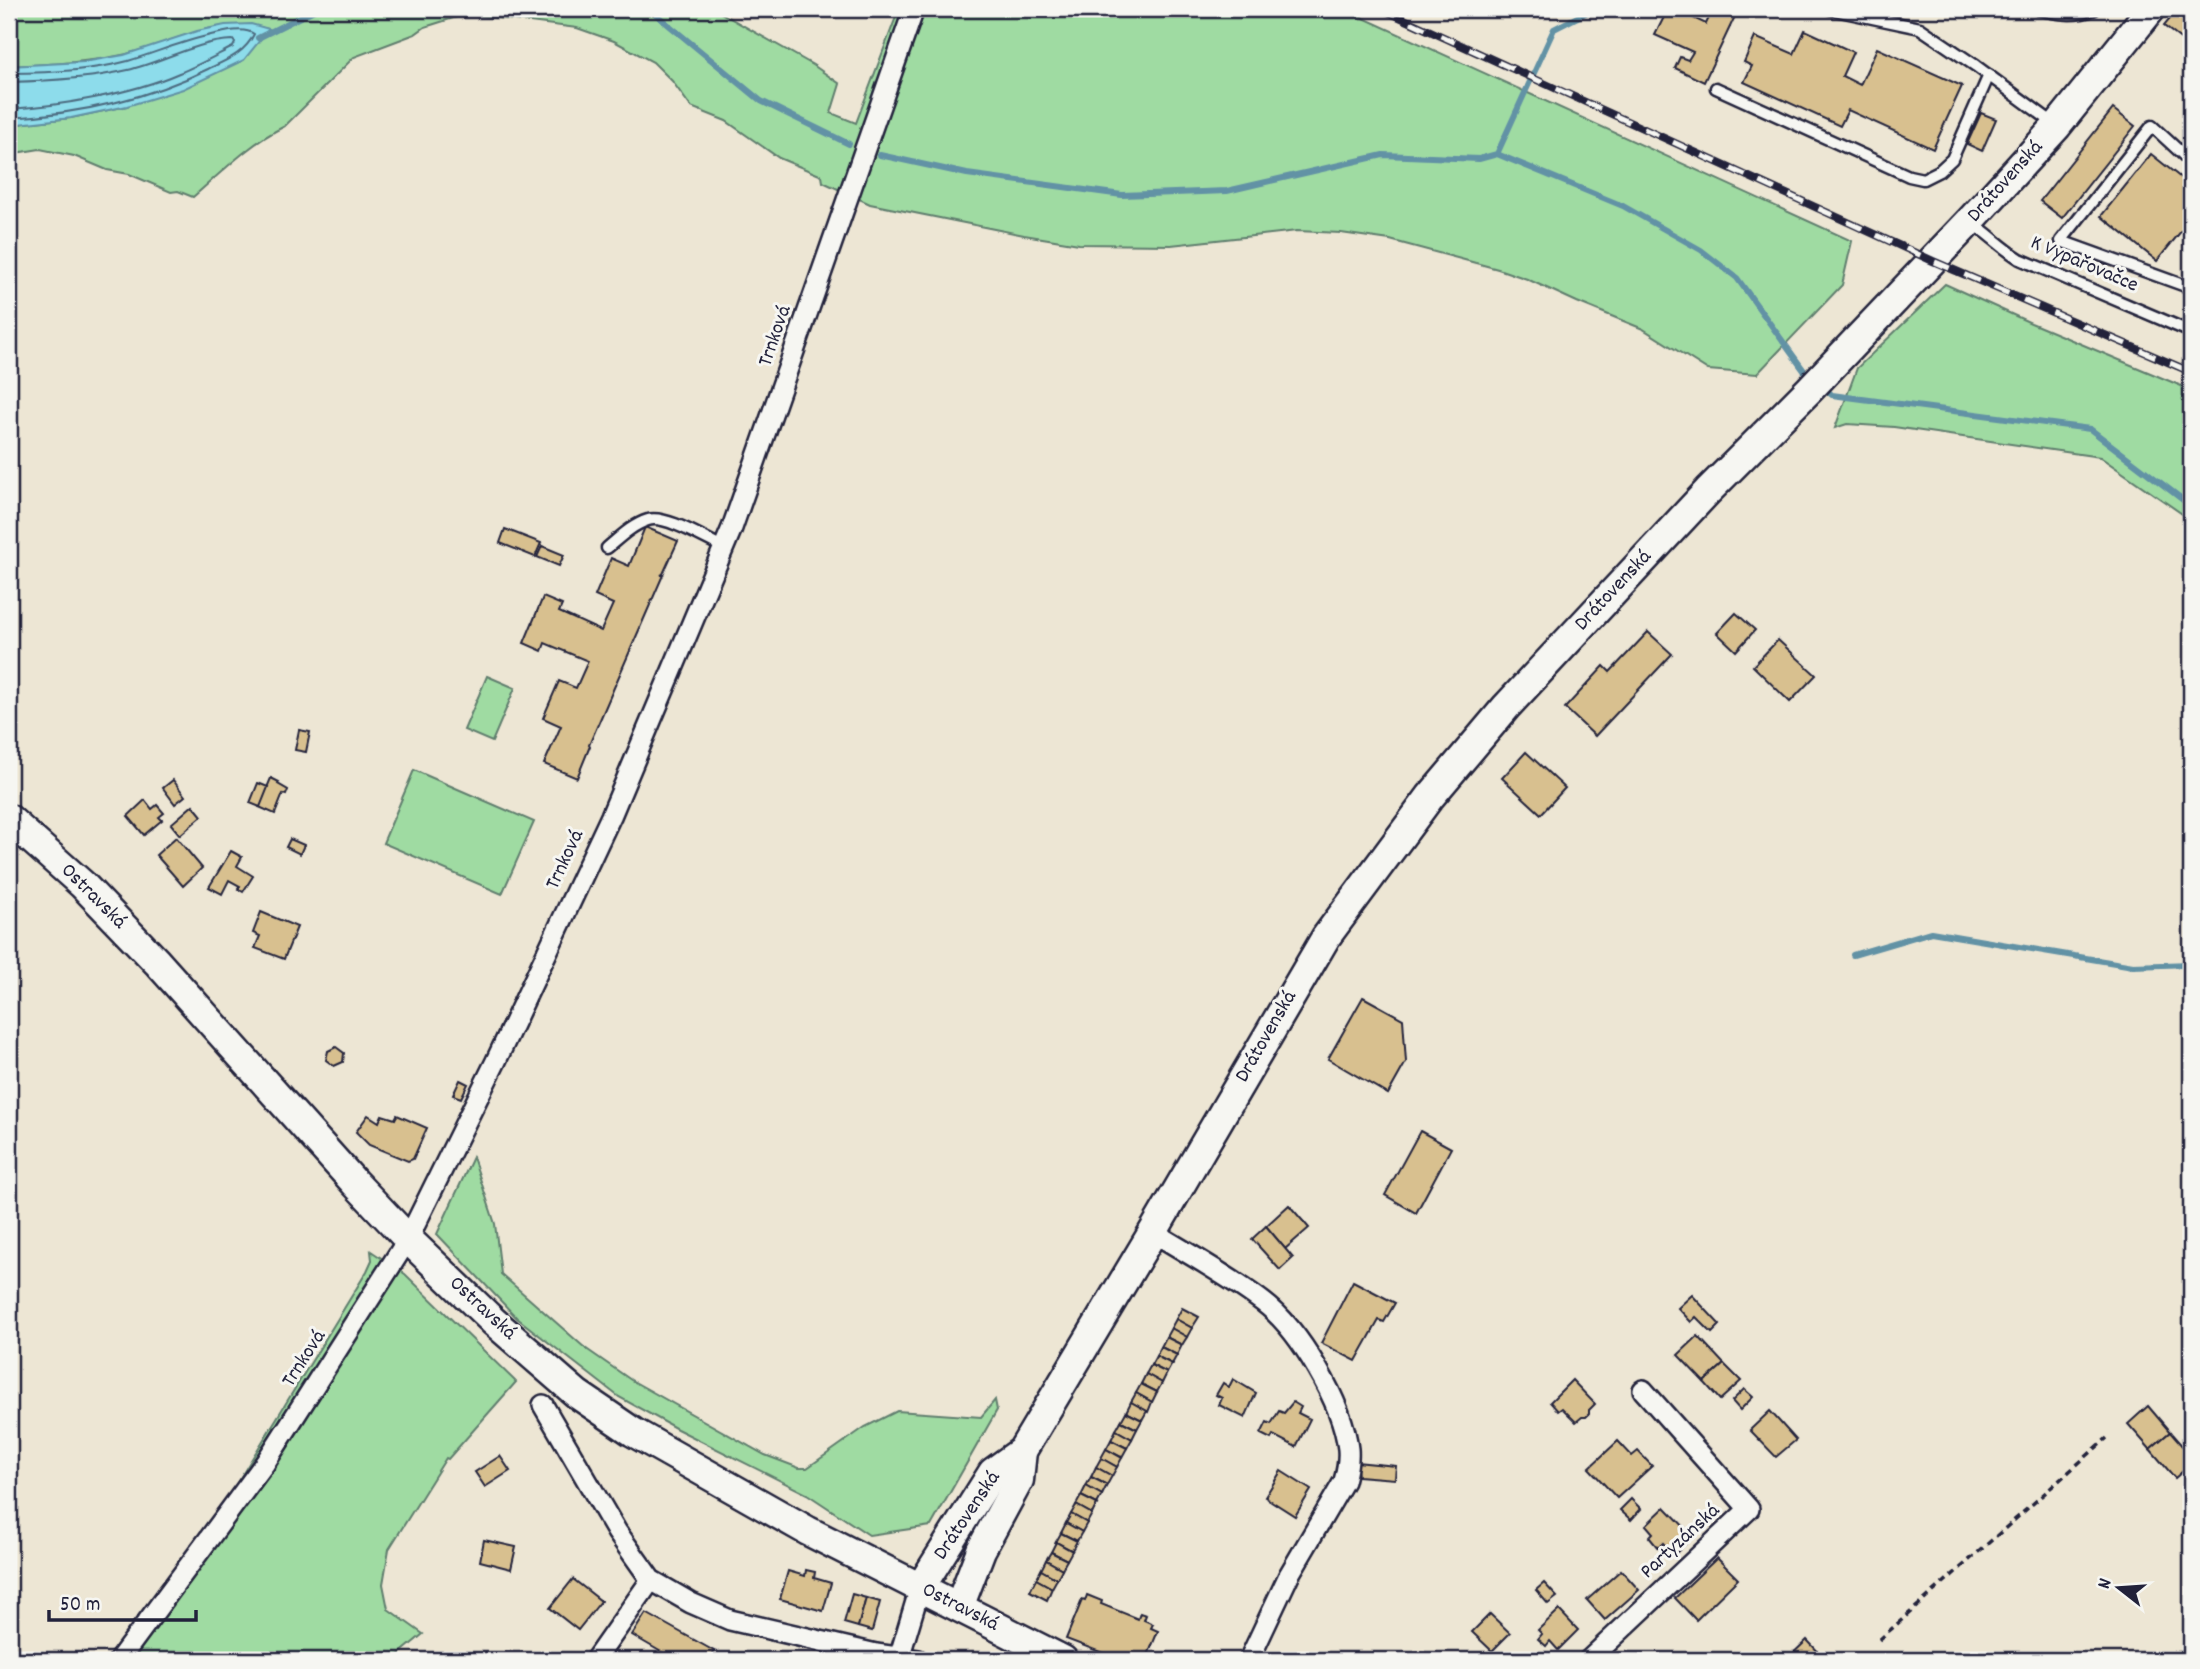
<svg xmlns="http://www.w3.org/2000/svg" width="2200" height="1669" viewBox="0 0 2200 1669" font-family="Dekko,sans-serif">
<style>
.green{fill:#9fdba2;stroke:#607e6e;stroke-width:2}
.water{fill:#8ddceb;stroke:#6292a5;stroke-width:2}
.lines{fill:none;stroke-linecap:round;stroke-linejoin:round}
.shore{stroke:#4d6c81;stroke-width:2}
.stream{stroke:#6292a5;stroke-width:6}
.building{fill:#d8c08f;stroke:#22223b;stroke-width:2}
.lane-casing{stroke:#22223b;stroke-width:15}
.street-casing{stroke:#22223b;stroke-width:24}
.secondary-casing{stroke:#22223b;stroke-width:33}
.path{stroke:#22223b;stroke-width:3.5;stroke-dasharray:7 5;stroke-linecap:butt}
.lane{stroke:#f6f6f2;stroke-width:10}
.street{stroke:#f6f6f2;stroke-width:19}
.secondary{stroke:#f6f6f2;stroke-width:28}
.rail-casing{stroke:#22223b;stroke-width:8}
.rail{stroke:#f6f6f2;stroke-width:5;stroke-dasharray:16;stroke-linecap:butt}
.labels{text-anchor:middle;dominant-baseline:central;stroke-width:6;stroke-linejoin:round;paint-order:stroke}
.street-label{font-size:21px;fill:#22223b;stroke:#f6f6f2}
</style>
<rect width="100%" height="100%" fill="#ede6d4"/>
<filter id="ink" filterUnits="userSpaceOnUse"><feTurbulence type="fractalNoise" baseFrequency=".0143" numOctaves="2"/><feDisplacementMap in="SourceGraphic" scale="14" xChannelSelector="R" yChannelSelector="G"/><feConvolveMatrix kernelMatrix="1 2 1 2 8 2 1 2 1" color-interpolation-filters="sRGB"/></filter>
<g filter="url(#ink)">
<g class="green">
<path d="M9 9H714L813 65 840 84 831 113 856 123 899 9H1344L1852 241 1842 285 1757 374 1708 370 1643 329 1577 302 1527 279 1498 269 1390 240 1341 233 1297 231 1171 245 1079 244 1024 235 870 204 823 182 822 176 779 158 726 121 691 107 672 81 653 62 614 41 577 28 466 14 425 27 415 34 354 57 285 126C250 143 222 172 193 197L178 191 171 192 129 174 107 170 74 156 40 149 9 154V125L71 118 127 106 268 29C218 14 169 45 122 55 84 63 47 64 9 66Z"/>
<polygon points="1945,284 2031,323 2191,390 2191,520 2100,457 1894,427 1847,424 1835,428 1857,368"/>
<polygon points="487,676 515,688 492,742 464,730"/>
<polygon points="414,770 534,822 502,894 383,843"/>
<polygon points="473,1157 495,1224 501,1274 585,1348 631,1380 765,1455 799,1468 807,1468 865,1427 897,1411 981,1417 995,1400 997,1410 931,1526 869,1535 807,1494 677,1429 619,1397 517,1318 437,1234"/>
<polygon points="371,1251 405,1274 516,1382 448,1459 446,1458 389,1549 383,1584 388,1609 423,1634 392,1660 107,1659 218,1514 367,1271 372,1260"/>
</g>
<polygon class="water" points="251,24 269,29 244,60 183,89 127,106 71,118 9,125 9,66 84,62 124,55 197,31 225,25"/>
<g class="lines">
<g class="shore">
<path d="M9 73C47 73 91 71 128 61 155 53 180 42 207 36 220 33 243 26 254 34 245 53 227 60 208 69 147 99 77 114 9 118"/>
<path d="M9 82C48 81 90 79 128 70 162 62 197 41 233 40L235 43 233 47C215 56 197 66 179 73 131 94 60 106 9 109"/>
</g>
<g class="stream">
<polyline points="646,9 653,12 761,101 849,144"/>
<polyline points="258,38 316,9"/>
<polyline points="1497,154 1623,206 1701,250 1737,278 1805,372 1811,377"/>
<polyline points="880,155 967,174 1122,195 1227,191 1383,155 1479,159 1497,154 1554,29 1591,10 1600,9"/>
<polyline points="1822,386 1832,395 2090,429 2191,506"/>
<polyline points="1853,955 1931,932 2133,966 2191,964"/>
</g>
</g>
<g class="building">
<polygon points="1668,9 1674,9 1706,24 1713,9 1730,9 1737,12 1704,82 1675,68 1680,57 1688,60 1693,52 1655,35"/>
<polygon points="2178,9 2191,9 2191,47 2164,26"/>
<polygon points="1805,30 1853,52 1842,76 1860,85 1877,48 1962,86 1933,149 1848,110 1840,126 1744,82 1752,66 1744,62 1755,37 1794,54"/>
<polygon points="2113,109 2135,126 2062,218 2040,201"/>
<polygon points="1981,113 1996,119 1982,151 1967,144"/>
<polygon points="2151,154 2191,186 2191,219 2157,261 2101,216"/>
<polygon points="645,527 678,541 663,574 661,575 663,575 589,745 590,746 577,778 544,764 561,726 543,718 559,681 576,688 588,661 545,643 542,651 524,643 543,597 562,605 559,612 601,631 613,604 595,596 611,558 629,566"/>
<polygon points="505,529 541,543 535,557 500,543"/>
<polygon points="542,546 564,555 559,566 537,557"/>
<polygon points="1736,613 1755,630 1736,651 1717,633"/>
<polygon points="1648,632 1672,654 1595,736 1565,708 1604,666 1610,672"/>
<polygon points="1778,640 1816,675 1790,702 1753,666"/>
<polygon points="299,730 310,732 306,752 295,750"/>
<polygon points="1526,752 1565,788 1541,814 1502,778"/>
<polygon points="271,778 279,782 278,784 288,790 286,795 283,794 275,814 259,807"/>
<polygon points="173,780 185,796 175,804 163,788"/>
<polygon points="258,783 268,787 260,807 250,803"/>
<polygon points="145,800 152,809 157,805 164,813 159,817 162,820 144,835 128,816"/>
<polygon points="193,805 202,816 180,835 171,824"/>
<polygon points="176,837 202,868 183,886 156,855"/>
<polygon points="290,839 304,845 300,854 286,847"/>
<polygon points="231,851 242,857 237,866 253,876 243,892 238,889 240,886 229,880 222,894 209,887"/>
<polygon points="261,912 297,927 284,959 255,948 260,936 253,933"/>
<polygon points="1363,997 1403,1019 1406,1062 1388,1094 1328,1059"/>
<polygon points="336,1047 344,1053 343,1062 334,1066 326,1060 328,1051"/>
<polygon points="460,1080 468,1084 461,1098 453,1095"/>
<polygon points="368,1115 379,1122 382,1115 395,1119 397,1115 427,1128 413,1159 408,1161 369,1145 356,1132"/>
<polygon points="1420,1131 1451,1148 1416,1213 1385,1195"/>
<polygon points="1289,1205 1309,1228 1285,1249 1266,1226"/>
<polygon points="1266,1226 1293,1258 1280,1270 1252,1239"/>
<polygon points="1353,1281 1395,1303 1384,1322 1379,1320 1356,1361 1321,1343"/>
<polygon points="1692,1295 1720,1325 1712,1333 1696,1317 1691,1322 1678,1308"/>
<polygon points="1182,1308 1199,1317 1192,1328 1176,1319"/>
<polygon points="1176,1319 1192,1328 1187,1337 1171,1328"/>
<polygon points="1171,1328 1187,1337 1182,1345 1166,1337"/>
<polygon points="1698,1336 1724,1364 1704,1382 1678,1355"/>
<polygon points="1166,1337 1182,1345 1177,1355 1161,1347"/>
<polygon points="1161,1347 1177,1355 1172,1364 1174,1365 1156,1356"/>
<polygon points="1156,1356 1172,1364 1167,1373 1151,1365"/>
<polygon points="1724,1364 1741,1381 1720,1400 1704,1382"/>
<polygon points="1151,1365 1167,1373 1162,1383 1146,1374"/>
<polygon points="1146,1374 1162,1383 1157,1392 1141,1384"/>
<polygon points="1233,1379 1256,1393 1245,1418 1219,1405 1222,1398 1216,1395 1223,1383 1229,1387"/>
<polygon points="1572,1380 1595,1404 1589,1410 1589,1414 1586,1417 1582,1417 1576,1422 1562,1408 1558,1411 1550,1402"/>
<polygon points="1141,1384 1157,1392 1152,1402 1136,1393"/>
<polygon points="1744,1389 1753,1397 1740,1410 1732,1401"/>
<polygon points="1136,1393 1152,1402 1148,1412 1131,1402"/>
<polygon points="1131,1402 1147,1411 1142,1420 1126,1412"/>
<polygon points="1293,1402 1301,1407 1298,1413 1310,1419 1296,1447 1273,1435 1271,1439 1261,1434 1267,1422 1271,1424 1279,1411 1284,1413"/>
<polygon points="2148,1406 2170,1432 2150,1449 2128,1424"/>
<polygon points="1770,1411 1796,1440 1776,1457 1750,1430"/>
<polygon points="1126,1412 1142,1420 1137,1429 1121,1421"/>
<polygon points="1121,1421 1137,1429 1132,1439 1116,1430"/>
<polygon points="1116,1430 1132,1439 1127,1448 1111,1440"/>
<polygon points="2170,1432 2191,1456 2191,1464 2175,1478 2150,1449"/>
<polygon points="1111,1440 1127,1448 1122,1457 1123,1458 1106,1449"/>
<polygon points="1618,1441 1632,1456 1638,1451 1652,1466 1617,1498 1589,1468"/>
<polygon points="1106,1449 1122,1458 1117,1467 1101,1458"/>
<polygon points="500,1456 510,1471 485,1487 475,1472"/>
<polygon points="1101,1458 1117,1467 1112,1476 1096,1467"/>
<polygon points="1356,1462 1396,1466 1395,1479 1358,1476"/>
<polygon points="1096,1467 1112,1476 1107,1485 1091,1477"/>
<polygon points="1281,1471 1311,1490 1295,1516 1265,1497"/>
<polygon points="1091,1477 1107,1485 1102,1495 1086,1486"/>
<polygon points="1086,1486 1102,1495 1097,1504 1099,1505 1081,1496"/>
<polygon points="1081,1496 1097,1504 1092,1514 1076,1505"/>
<polygon points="1631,1499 1641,1509 1631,1520 1620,1510"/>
<polygon points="1076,1505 1092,1514 1087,1523 1071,1514"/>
<polygon points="1665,1507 1693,1536 1674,1555 1663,1543 1658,1548 1649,1537 1653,1533 1646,1525"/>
<polygon points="1071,1514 1087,1523 1082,1532 1066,1523"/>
<polygon points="1066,1523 1082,1532 1077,1541 1061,1533"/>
<polygon points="1061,1533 1077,1541 1072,1550 1073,1551 1056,1542"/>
<polygon points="484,1540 516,1547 511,1569 480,1561"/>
<polygon points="1056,1542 1072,1551 1067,1560 1051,1552"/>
<polygon points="1051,1552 1067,1560 1062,1569 1046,1560"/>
<polygon points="1717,1558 1738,1579 1696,1620 1675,1598"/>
<polygon points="1046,1560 1062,1569 1057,1579 1041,1570"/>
<polygon points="806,1570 815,1572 814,1578 831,1583 823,1611 780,1599 788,1571 805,1576"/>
<polygon points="1041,1570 1057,1579 1052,1588 1036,1579"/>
<polygon points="1621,1570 1639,1590 1605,1620 1587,1600"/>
<polygon points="573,1579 601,1601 578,1630 550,1608"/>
<polygon points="1036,1579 1052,1588 1047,1600 1030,1591"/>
<polygon points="1544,1583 1557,1597 1548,1604 1536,1590"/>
<polygon points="852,1594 866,1598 858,1627 844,1623"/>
<polygon points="1087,1595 1102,1601 1101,1604 1138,1619 1140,1613 1146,1615 1144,1620 1153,1624 1151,1628 1158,1631 1146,1660 1121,1660 1066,1639 1082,1600 1085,1601"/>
<polygon points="866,1598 880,1602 872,1631 858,1627"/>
<polygon points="1559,1610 1578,1630 1558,1650 1550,1641 1546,1646 1538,1639 1542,1634 1538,1630"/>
<polygon points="646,1613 714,1651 708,1660 663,1660 660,1658 663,1653 632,1635"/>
<polygon points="1490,1614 1510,1633 1492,1651 1472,1632"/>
<polygon points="1807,1640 1826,1660 1786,1660"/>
</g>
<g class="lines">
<g class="lane-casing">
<g id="lane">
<polyline points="1830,9 1920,28 1976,66 2056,125"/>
<path d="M2037 9C2057 14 2076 17 2095 9"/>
<polyline points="1716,88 1909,176 1923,179 1939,171 1952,159 1989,75"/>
<polyline points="2191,162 2152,126 2061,241 2191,288"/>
<path d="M1971 222C1988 233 2002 248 2020 259L2191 332"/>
<path d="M607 548C619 538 632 525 648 520 665 514 707 540 725 548"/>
</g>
</g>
<g class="street-casing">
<g id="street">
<path d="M1153 1232C1190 1255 1229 1276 1263 1302 1299 1329 1343 1403 1348 1449 1349 1460 1347 1470 1344 1481L1289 1575 1249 1660"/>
<polyline points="543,1405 617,1532 651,1580 691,1603 730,1620 876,1654 918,1660"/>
<polyline points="899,1658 920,1588"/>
<polyline points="119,1660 265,1463 408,1239 495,1063 611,816 732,528 914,9"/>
<polyline points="595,1660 651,1580"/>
<polyline points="1589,1660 1749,1509 1643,1390"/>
</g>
</g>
<g class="secondary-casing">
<g id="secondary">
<polyline points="9,819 83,885 157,962 354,1182 408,1239 493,1321 577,1394 633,1432 808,1531 1063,1660"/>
<polyline points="920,1588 993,1472 1022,1451 1153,1232 1326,937 1430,797 1506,707 1708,491 1809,390 1970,221 2057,126 2151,9"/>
<polyline points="959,1607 981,1550 1019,1480 1022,1451"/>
</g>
</g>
<polyline class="path" points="1879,1640 2107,1438"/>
<use href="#lane" class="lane"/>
<use href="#street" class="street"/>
<use href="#secondary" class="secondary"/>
<g class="rail-casing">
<polyline id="rail" points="1382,9 1933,261 2191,372"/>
</g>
<use href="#rail" class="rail"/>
</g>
</g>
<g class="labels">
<g class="street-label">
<text transform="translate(2006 182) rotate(-48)">Drátovenská</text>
<text transform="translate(2084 265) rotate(23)">K Vypařovačce</text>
<text transform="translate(776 336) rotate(-71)">Trnková</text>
<text transform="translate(1614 591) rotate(-47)">Drátovenská</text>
<text transform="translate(566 860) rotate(-65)">Trnková</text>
<text transform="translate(93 897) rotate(45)">Ostravská</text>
<text transform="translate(1267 1037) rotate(-60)">Drátovenská</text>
<text transform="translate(482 1309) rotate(43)">Ostravská</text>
<text transform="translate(305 1359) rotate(-57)">Trnková</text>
<text transform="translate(968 1516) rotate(-56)">Drátovenská</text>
<text transform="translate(1681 1542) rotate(-43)">Partyzánská</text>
<text transform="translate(960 1608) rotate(27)">Ostravská</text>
</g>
</g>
<rect width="2200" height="1669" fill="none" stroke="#f6f6f2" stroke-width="35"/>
<rect x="18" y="18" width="2165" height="1634" fill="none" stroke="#22223b" stroke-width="2.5" filter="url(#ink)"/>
<g transform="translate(2119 1588) rotate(287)" stroke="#f6f6f2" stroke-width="5" paint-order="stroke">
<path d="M0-5L12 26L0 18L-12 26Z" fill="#22223b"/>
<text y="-10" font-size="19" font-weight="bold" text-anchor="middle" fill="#22223b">N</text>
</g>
<path d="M49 1610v10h147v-10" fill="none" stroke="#22223b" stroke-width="3.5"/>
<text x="60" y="1610" font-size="21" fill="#22223b" stroke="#f6f6f2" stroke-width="5" paint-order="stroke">50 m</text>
</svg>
